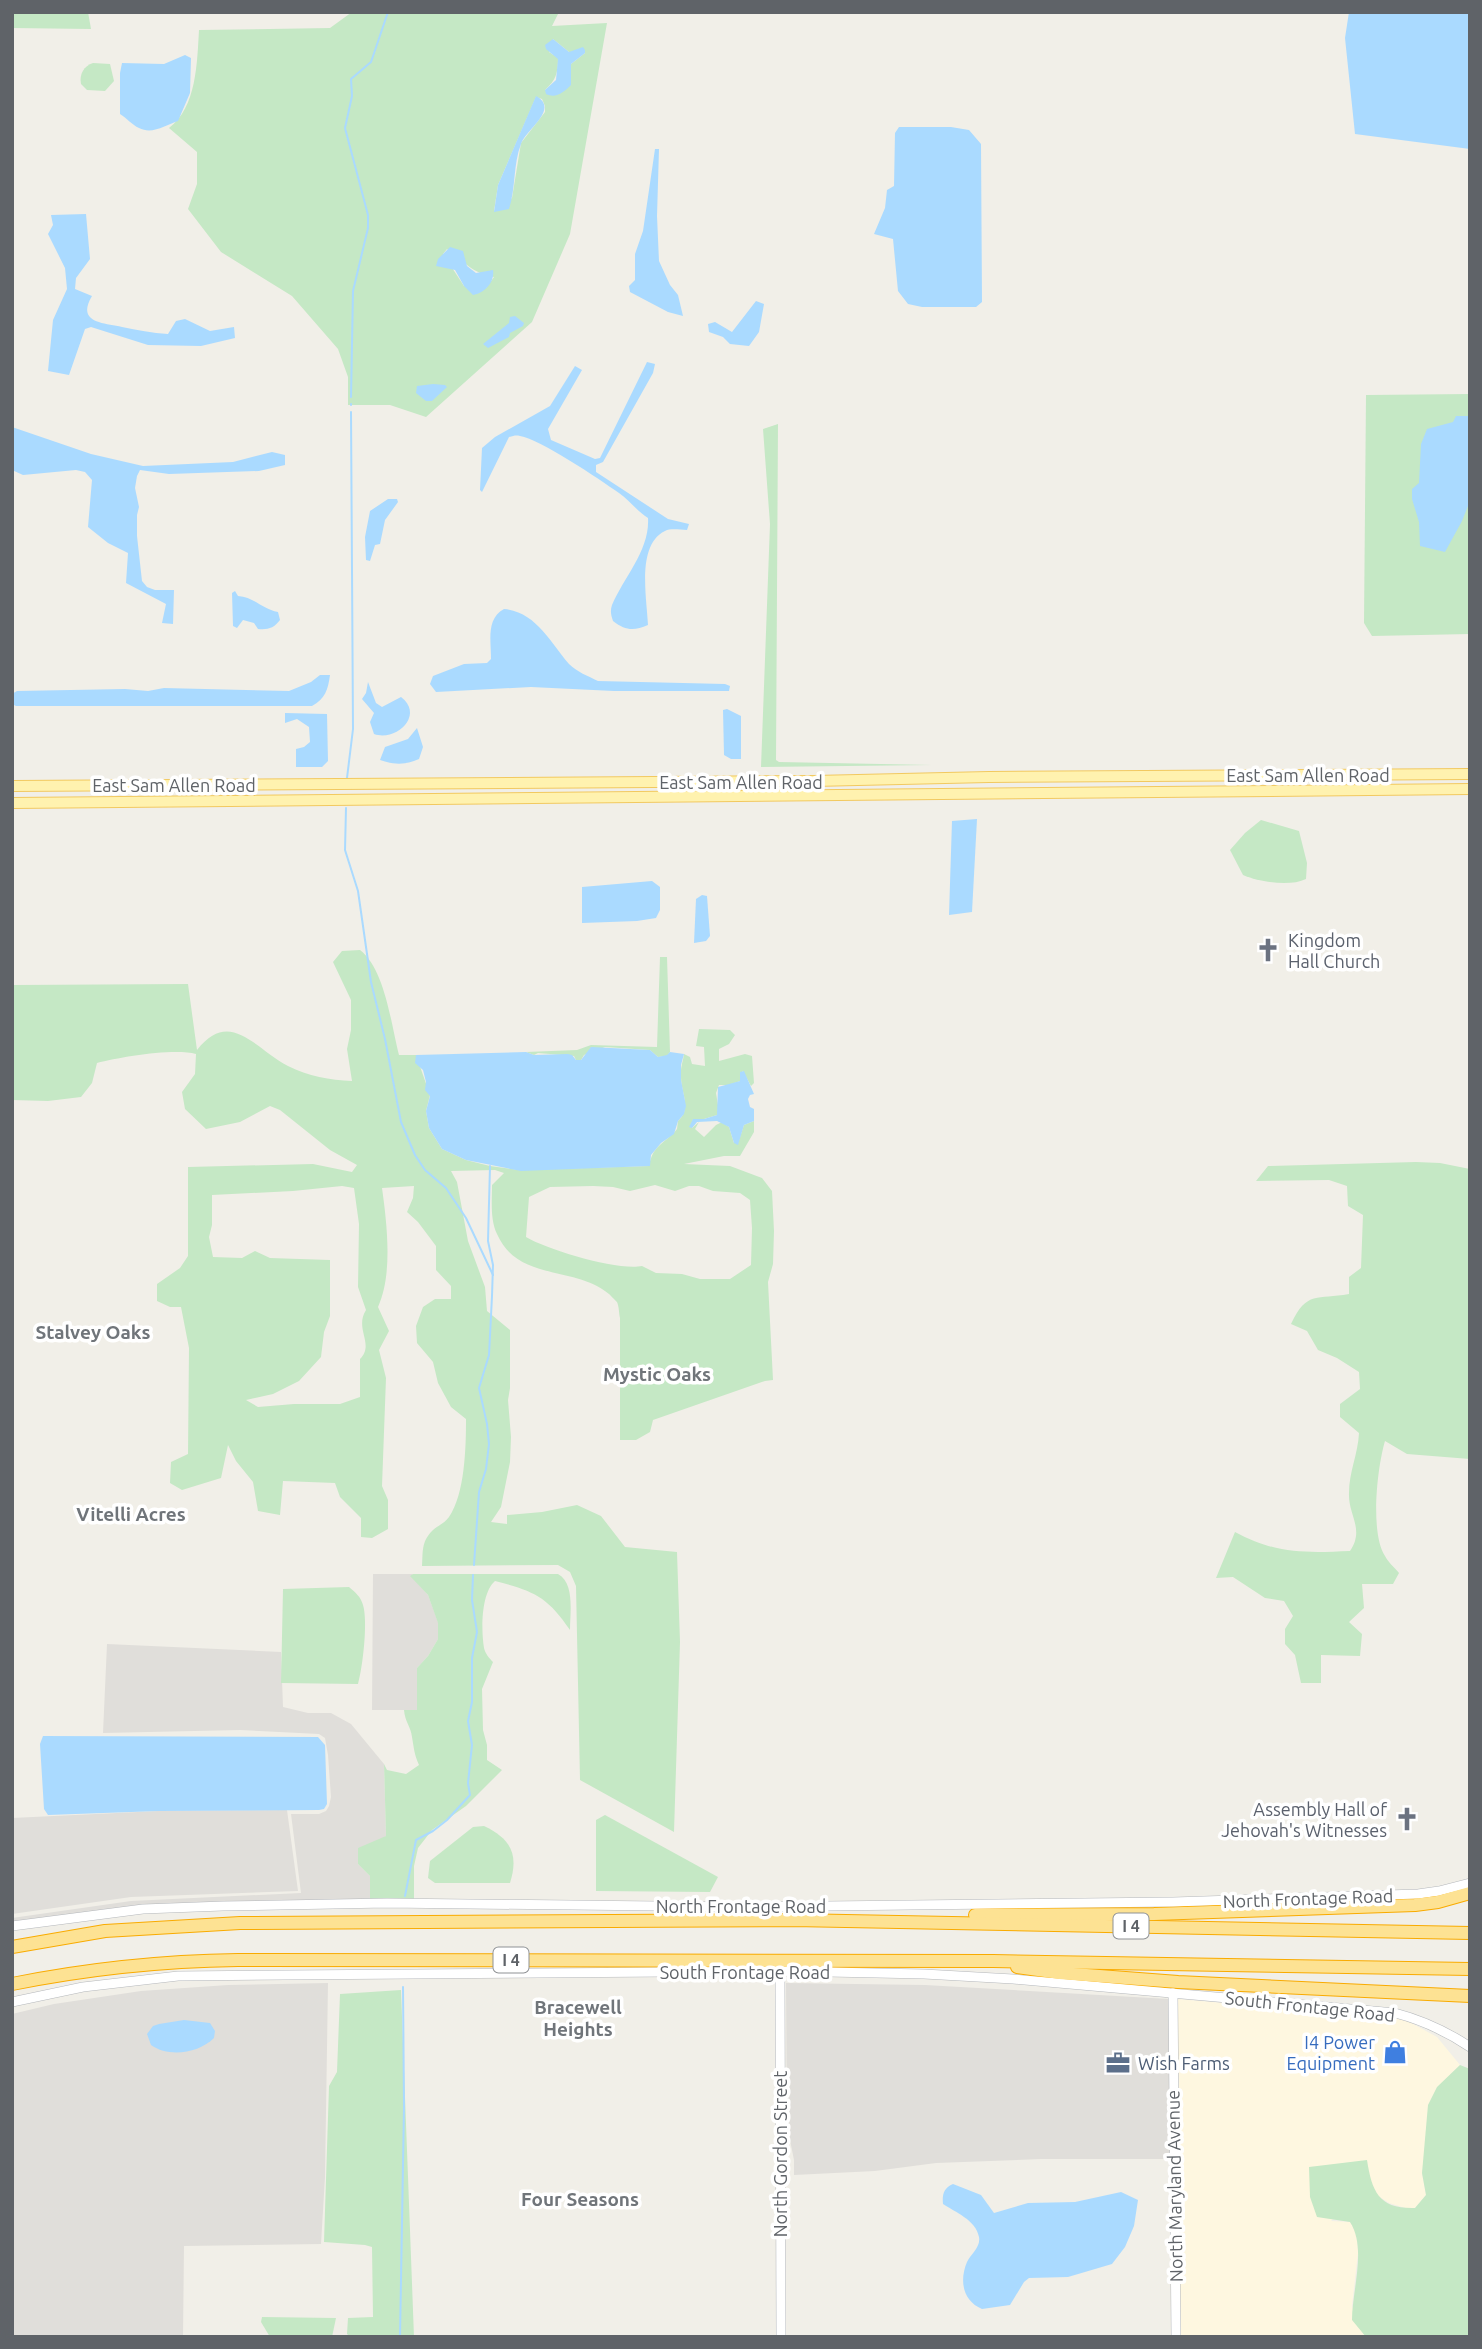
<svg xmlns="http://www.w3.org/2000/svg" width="1482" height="2349" viewBox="0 0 1482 2349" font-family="Ubuntu,sans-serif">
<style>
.commercial{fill:#fef7e0}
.industrial{fill:#e0deda}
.green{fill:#c5e8c5;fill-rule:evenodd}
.water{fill:#aadaff}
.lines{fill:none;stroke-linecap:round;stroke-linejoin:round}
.stream{stroke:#aadaff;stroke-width:2}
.tertiary-casing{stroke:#b5b8bc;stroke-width:10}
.primary-casing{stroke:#f2c960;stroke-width:12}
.motorway-casing{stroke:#f9ab00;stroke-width:14}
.tertiary{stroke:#fff;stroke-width:9}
.primary{stroke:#fff2af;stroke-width:10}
.motorway{stroke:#fde293;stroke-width:12}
.labels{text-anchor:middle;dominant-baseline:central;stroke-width:7;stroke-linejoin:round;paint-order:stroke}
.shield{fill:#fff;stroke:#8f9295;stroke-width:2}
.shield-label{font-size:16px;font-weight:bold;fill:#5f6368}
.street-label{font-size:18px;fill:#5f6368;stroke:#fff}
.worship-label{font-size:18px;fill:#5b616d;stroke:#fff;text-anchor:start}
.shop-label{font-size:18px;fill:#366cbe;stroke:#fff;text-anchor:end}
.service-label{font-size:18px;fill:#4e5e75;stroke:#fff;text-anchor:start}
.neighbourhood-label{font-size:19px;font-weight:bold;fill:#70757a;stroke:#fff}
</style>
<rect width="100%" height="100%" fill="#f1efe8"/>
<polygon class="commercial" points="1176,1999 1394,2017 1404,2019 1437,2037 1460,2065 1438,2087 1422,2173 1426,2195 1415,2208 1405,2208 1389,2203 1375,2194 1370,2180 1331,2221 1350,2222 1357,2234 1358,2253 1352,2306 1359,2327 1366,2337 1179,2337"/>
<g class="industrial">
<polygon points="373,1574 413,1574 411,1576 428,1595 438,1622 438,1639 428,1656 417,1668 417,1710 372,1710"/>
<polygon points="107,1644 281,1652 283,1707 308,1713 331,1713 351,1724 384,1764 386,1836 358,1864 370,1876 370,1900 223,1902 12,1922 12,1918 131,1901 301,1893 291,1814 319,1814 326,1811 329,1806 331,1797 328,1755 325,1738 319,1734 240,1730 103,1733"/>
<polygon points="287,1810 298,1891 131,1897 12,1914 12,1818 159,1811"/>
<polygon points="328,1983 325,2177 321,2244 184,2246 183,2337 12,2337 12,2014 54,2004 141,1991 228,1985"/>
<polygon points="786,1983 925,1985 1169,1999 1171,2159 1041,2159 936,2163 875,2171 794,2175 794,2160 787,2125"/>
</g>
<g class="green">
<polygon points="12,12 88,12 91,29 12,28"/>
<path d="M352 12H559L552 26 607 23 570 234 532 322 426 417 390 405H348V377L338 349 292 296 221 252 188 209 197 184V152L169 128C197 107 197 62 199 30L330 28ZM553 39 569 52 585 53 571 64V85L545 90C556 80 558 73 558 58L549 52ZM536 97 542 99 545 106V112L521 143 512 198 494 211 498 185ZM447 249C466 262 469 272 494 277L486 288 464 286 443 254Z"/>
<path d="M93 63 110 64 114 81 105 91 87 90 81 84C79 74 84 66 93 63Z"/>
<polygon points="1470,394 1470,634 1372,636 1364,623 1366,395"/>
<polygon points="778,424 776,760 779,762 932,765 761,767 770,524 763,429"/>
<path d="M1261 820 1299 831 1307 863 1306 879C1290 887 1259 882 1243 875L1230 850 1245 833Z"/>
<path d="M360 950C385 969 391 1024 399 1055H416L430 1095 426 1111 429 1128 442 1149 466 1160 490 1166 520 1170 649 1166C653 1144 665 1144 677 1129L678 1121C692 1108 681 1093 681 1077 680 1068 683 1062 684 1054L690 1057 692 1064 705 1066 704 1047 696 1046 699 1029 730 1030 735 1035 729 1044 719 1049V1061L745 1054 752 1056 754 1083 751 1086 743 1071 740 1075V1081L729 1085H719L716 1093 719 1111 717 1115 704 1119H693L692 1128 699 1122 695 1129 704 1137 716 1125 722 1122 729 1127 734 1143 739 1140 744 1125 754 1121V1132L740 1156H724L684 1164 730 1166 762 1178 772 1191 774 1231 773 1264 768 1282 773 1380 765 1381 653 1420 650 1432 636 1440H620V1318C619 1314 619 1306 617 1302 616 1301 610 1295 609 1294 574 1265 518 1282 497 1234 490 1220 492 1200 492 1185L504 1173 495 1170 451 1171 457 1182 468 1241 485 1287 487 1311 510 1330V1388L508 1400 511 1437 510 1462 501 1507 491 1522 507 1524V1515L542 1512 577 1505 601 1516 625 1547 677 1552 680 1642 674 1832 580 1780 576 1586 570 1572 558 1565 422 1566C423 1553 421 1542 432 1531 437 1526 445 1523 449 1517 465 1494 466 1447 466 1419L451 1407 438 1383 433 1362 417 1343 416 1326 423 1307 435 1299H451V1286L436 1270V1246L418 1222 407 1212 413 1198 414 1186 382 1188C387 1224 393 1274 378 1307L389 1331 379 1350 386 1378 382 1486 388 1500V1529L372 1538 361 1537V1518L340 1497 335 1483 283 1481 280 1515 258 1511 253 1482 236 1461 228 1445 221 1478 182 1490 170 1483 171 1462 188 1454 189 1348 181 1307H170L157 1301V1284L180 1268 188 1256V1167L313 1164 352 1172 357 1165 330 1150 280 1110 270 1106 240 1122 206 1129 185 1109 182 1092 195 1074 196 1054C174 1048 120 1057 97 1063L92 1083 81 1097 48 1101 12 1100V985L188 984 197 1050C230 1008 254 1048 288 1066 308 1076 330 1080 352 1081L347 1049 351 1030V1000L333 962 342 951ZM655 1185 675 1191 689 1186H699L713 1191 740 1193 750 1200 752 1228 751 1265 730 1279H700L682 1274 656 1273 642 1266C618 1271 548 1250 526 1237L529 1197 550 1187 593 1186 613 1187 630 1191ZM342 1186 354 1188 359 1224 358 1287 366 1310C354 1329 375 1344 360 1359V1397L340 1404H294L258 1407 246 1400 273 1394 299 1381 321 1357 324 1332 330 1316V1260L270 1258 255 1251 242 1258 213 1257 209 1237 212 1225V1195L293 1191Z"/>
<polygon points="660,957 667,957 670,1052 667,1056 658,1057 650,1050 605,1047 584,1055 581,1060 576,1060 574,1056 538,1053 534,1055 526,1052 577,1050 591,1045 657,1047"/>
<path d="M1416 1162 1440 1163 1470 1169V1459L1407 1454 1385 1441C1377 1468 1370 1533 1385 1556 1388 1562 1395 1568 1399 1573L1393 1584H1362L1364 1608 1349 1622 1362 1634 1360 1656 1321 1655V1683H1301L1295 1655 1285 1644V1629L1293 1616 1284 1601 1265 1598 1233 1577 1216 1578 1235 1532C1276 1554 1305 1553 1350 1551 1365 1529 1348 1515 1349 1493 1349 1472 1358 1454 1359 1433L1340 1417V1404L1360 1389 1359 1372 1337 1358 1318 1350 1307 1331 1291 1324C1307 1290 1317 1300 1349 1294V1277L1361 1268 1363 1215 1348 1206 1347 1186 1329 1180 1256 1181 1268 1166Z"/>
<path d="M413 1574H558C575 1583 570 1613 570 1630 547 1596 533 1591 495 1581 481 1593 481 1630 484 1648 485 1653 489 1658 493 1662L482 1689 483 1730 487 1745V1760L502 1770 466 1806 432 1830 418 1848 414 1866V1900H370V1876L358 1864V1848L386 1836 384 1764 387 1770 406 1774 419 1765C414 1754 414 1748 412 1737 411 1727 405 1722 404 1710H417V1668L428 1656 438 1639V1623L428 1595 410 1576Z"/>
<path d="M349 1587C355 1592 361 1597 363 1605 368 1621 363 1666 358 1684L281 1683 283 1589Z"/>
<polygon points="605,1815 718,1877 710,1892 596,1891 596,1820"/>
<path d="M484 1826C511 1839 519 1854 510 1883H435L428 1878 430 1861 473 1827Z"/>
<polygon points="401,1990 414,2337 350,2337 347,2334 348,2318 373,2317 372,2247 365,2245 324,2242 329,2086 337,2072 340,1994"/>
<path d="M1460 2065 1470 2069V2337H1366L1352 2320C1352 2290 1367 2248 1350 2222L1317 2217 1310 2197 1309 2167 1367 2160C1372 2192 1379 2209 1415 2208L1426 2195 1422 2173 1428 2105 1437 2087Z"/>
<polygon points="262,2317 336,2318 332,2337 270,2337 261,2322"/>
</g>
<g class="water">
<polygon points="1349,12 1470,12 1470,149 1355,134 1345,38"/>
<path d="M553 39 569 52 583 47 585 50V53L571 64V85C564 92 556 99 546 94L545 90 556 80 558 59 546 49 545 45Z"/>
<path d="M185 55 191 58 190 93 178 121C166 125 152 135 139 128 132 125 127 118 120 114V73L122 63 164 64Z"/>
<path d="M536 96C560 109 526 129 521 144 513 164 516 188 509 209L494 212 498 185Z"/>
<polygon points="899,127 951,127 969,130 981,144 982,302 976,307 922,307 908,304 898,291 893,239 874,234 885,208 887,190 894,186 895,133"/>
<polygon points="655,149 659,149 657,216 659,261 670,285 678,295 683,316 668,312 630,292 629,286 635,280 635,254 643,231"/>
<path d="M86 214 90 259 76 278 75 289 92 296C76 323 103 323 122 327 137 330 152 333 168 334L176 321 185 319 210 331 234 327 235 338 201 346 148 345 91 327 85 329 69 375 48 371 53 320 67 289 65 268 48 234 53 225 51 215Z"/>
<path d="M450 247 463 251 467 266 476 273 493 270C495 282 485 293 473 295L464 286 455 270 436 266 438 259Z"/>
<polygon points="756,301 764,304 759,332 749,346 730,344 723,337 709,332 708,324 715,322 732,332"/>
<polygon points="515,316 524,323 523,326 510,333 509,337 488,348 483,344 509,323 510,317"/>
<path d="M647 362 655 364 653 373 603 462 596 465V472L668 519 689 524 687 530C680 530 671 528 665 531 636 545 647 599 648 625 634 631 626 631 613 621 611 615 610 611 612 605 624 577 650 550 648 518 637 511 629 500 619 493 599 479 540 439 520 436 515 435 514 436 509 437L482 492 480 490 482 448 495 437 550 406 575 366 582 370 548 429 551 440 595 459 600 458Z"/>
<polygon points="433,384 445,385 447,387 432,401 426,401 416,393 417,386"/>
<polygon points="1456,416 1470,416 1470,501 1462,521 1445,552 1420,546 1419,522 1412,499 1412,489 1419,483 1421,444 1427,429 1453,422"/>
<polygon points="12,427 91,454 143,466 233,462 272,452 285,455 285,465 259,471 169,474 140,470 137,476 135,488 139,507 137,515 137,536 142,581 147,587 155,590 174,590 173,624 162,623 166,604 126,583 128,553 108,543 88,527 92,480 85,472 76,470 23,475 12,470"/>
<polygon points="388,499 397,499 398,502 385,520 380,544 375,545 370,561 366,560 365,537 370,511"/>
<path d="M235 591 238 596C254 597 262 609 278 612L280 620C274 628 268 630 258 629L254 623 243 620 237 628 233 626 232 593Z"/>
<path d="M504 609C536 612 550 642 569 664 577 672 588 676 598 681L725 684 730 686 729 691H614L531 687 436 692 430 684 433 676 464 664 487 663 491 659C491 640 486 619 504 609Z"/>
<path d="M320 675H330C328 690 325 699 312 706H16L12 704V694L17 691 125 689 148 691 164 688 289 691 311 682Z"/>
<path d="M368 682 376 703 382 707 401 697C425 715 396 742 374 734L370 722 374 713 362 699 366 693Z"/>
<polygon points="727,709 741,716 741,759 731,759 724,755 723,710"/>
<polygon points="285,713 327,714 328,761 322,767 296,767 296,749 304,747 310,742 309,727 297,719 285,723"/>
<path d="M417 728 423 747 419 759C406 765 394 765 380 760L385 747 408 739Z"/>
<polygon points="977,819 972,912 949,915 952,821"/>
<polygon points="652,881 660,887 660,910 656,918 637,921 582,923 582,887"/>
<polygon points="702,895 707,896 710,936 706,941 694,943 696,899"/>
<polygon points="591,1047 650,1050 658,1057 667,1055 670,1052 684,1054 681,1065 681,1080 686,1106 684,1114 678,1121 674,1134 661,1143 651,1155 650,1166 521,1171 466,1160 442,1149 429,1128 426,1111 430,1096 425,1090 426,1082 423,1070 415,1063 416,1055 526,1052 534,1055 568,1054 572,1055 576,1060 581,1060"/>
<polygon points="744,1071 754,1094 750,1095 748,1099 750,1107 754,1109 754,1121 744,1125 738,1145 734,1143 729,1127 717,1121 697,1122 692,1128 689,1127 693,1119 704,1119 717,1115 718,1087 740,1081 740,1072"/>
<polygon points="43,1736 318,1737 325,1745 327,1804 324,1809 319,1810 159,1811 48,1815 44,1809 40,1744"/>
<path d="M184 2020 210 2023 215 2031 214 2038C199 2053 169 2058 151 2045L147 2034 153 2026 159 2024Z"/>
<path d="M953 2184 981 2195 994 2213 1028 2203 1075 2202 1121 2192 1138 2200 1134 2226 1125 2247 1112 2264 1068 2277 1029 2278 1024 2282 1010 2305 982 2309C963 2301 959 2281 967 2262 971 2254 981 2247 979 2237 976 2220 955 2212 943 2204 942 2194 944 2188 953 2184Z"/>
</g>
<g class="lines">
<g class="stream">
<polyline points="351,397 353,291 368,228 368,215 345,128 352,96 351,79 371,62 388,12"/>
<polyline points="351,404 351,405"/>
<polyline points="347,778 353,729 351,412"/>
<polyline points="346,808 345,850 358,891 371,982 385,1039 401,1122 415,1155 425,1170 446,1188 466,1218 493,1275"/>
<polyline points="474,1565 479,1492 486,1469 489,1444 487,1424 479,1388 489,1355 492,1296 493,1265 488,1241 490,1166"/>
<polyline points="405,1896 416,1840 433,1831 447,1820 470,1795 468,1783 472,1745 468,1721 472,1702 472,1658 477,1632 472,1600 473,1575"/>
<polyline points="400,2337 404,2107 403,1987"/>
</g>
<g class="tertiary-casing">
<g id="tertiary">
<polyline points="12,1926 143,1909 223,1906 387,1903 744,1907 1173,1902 1418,1894 1439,1891 1470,1883"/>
<polyline points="780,1971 781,2337"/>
<polyline points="1173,1993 1176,2337"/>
<path d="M12 2002 83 1987 178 1976 780 1971 924 1974 1013 1979 1395 2013C1422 2020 1446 2031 1470 2047"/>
</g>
</g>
<g class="primary-casing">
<g id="primary">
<polyline points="12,786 814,781 989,777 1470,774"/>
<path d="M12 803C498 798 984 793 1470 789"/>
</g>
</g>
<g class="motorway-casing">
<g id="motorway">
<polyline points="975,1915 1154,1914 1415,1905 1438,1902 1470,1893"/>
<polyline points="12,1947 105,1931 240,1923 793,1920 1470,1933"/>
<polyline points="1017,1967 1060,1973 1178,1982 1470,1996"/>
<path d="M12 1984C87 1969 162 1961 238 1960L993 1961 1470 1969"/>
</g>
</g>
<use href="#tertiary" class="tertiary"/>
<use href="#primary" class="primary"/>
<use href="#motorway" class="motorway"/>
</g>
<defs>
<g id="church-bare" transform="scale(1.89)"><path d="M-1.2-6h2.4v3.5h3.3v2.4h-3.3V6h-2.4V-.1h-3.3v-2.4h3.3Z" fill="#6b7280" stroke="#fff" stroke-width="2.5" paint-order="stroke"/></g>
<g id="shop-bare" transform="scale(1.89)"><path d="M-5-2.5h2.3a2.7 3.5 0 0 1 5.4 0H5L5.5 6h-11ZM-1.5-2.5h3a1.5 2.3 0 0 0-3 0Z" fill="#3f7fe0" stroke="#fff" stroke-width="2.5" paint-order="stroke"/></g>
<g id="office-bare" transform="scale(1.89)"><path d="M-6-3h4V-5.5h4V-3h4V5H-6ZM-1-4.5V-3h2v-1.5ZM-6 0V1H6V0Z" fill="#5c6f8a" stroke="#fff" stroke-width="2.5" paint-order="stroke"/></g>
</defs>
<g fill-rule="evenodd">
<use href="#church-bare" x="1268" y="950"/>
<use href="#church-bare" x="1407" y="1819"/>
<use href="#shop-bare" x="1395" y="2052"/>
<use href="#office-bare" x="1118" y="2063"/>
</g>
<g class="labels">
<g class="shield">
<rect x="1113.5" y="1913.5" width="35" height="25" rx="5"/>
<rect x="493.5" y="1947.5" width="35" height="25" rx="5"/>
</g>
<g class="shield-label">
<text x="1131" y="1926">I 4</text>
<text x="511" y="1960">I 4</text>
</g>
<g class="street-label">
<text x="1308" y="775">East Sam Allen Road</text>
<text x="741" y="782">East Sam Allen Road</text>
<text x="174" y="785">East Sam Allen Road</text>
<text transform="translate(1308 1898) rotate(-2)">North Frontage Road</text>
<text x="741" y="1906">North Frontage Road</text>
<text x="745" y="1972">South Frontage Road</text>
<text transform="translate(1310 2006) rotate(6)">South Frontage Road</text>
<text transform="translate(780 2154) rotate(-90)">North Gordon Street</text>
<text transform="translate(1174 2186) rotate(-91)">North Maryland Avenue</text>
</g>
<g class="worship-label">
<text x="1288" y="940">Kingdom<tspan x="1288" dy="21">Hall Church</tspan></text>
<text x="1387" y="1809" text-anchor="end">Assembly Hall of<tspan x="1387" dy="21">Jehovah's Witnesses</tspan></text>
</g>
<g class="shop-label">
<text x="1375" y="2042">I4 Power<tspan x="1375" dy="21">Equipment</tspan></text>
</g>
<g class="service-label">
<text x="1138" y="2063">Wish Farms</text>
</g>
<g class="neighbourhood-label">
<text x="93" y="1332">Stalvey Oaks</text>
<text x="657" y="1374">Mystic Oaks</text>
<text x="131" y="1514">Vitelli Acres</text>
<text x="578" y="2007">Bracewell<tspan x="578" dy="22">Heights</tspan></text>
<text x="580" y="2199">Four Seasons</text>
</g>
</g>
<rect width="1482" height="2349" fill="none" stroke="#5f6368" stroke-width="28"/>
</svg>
